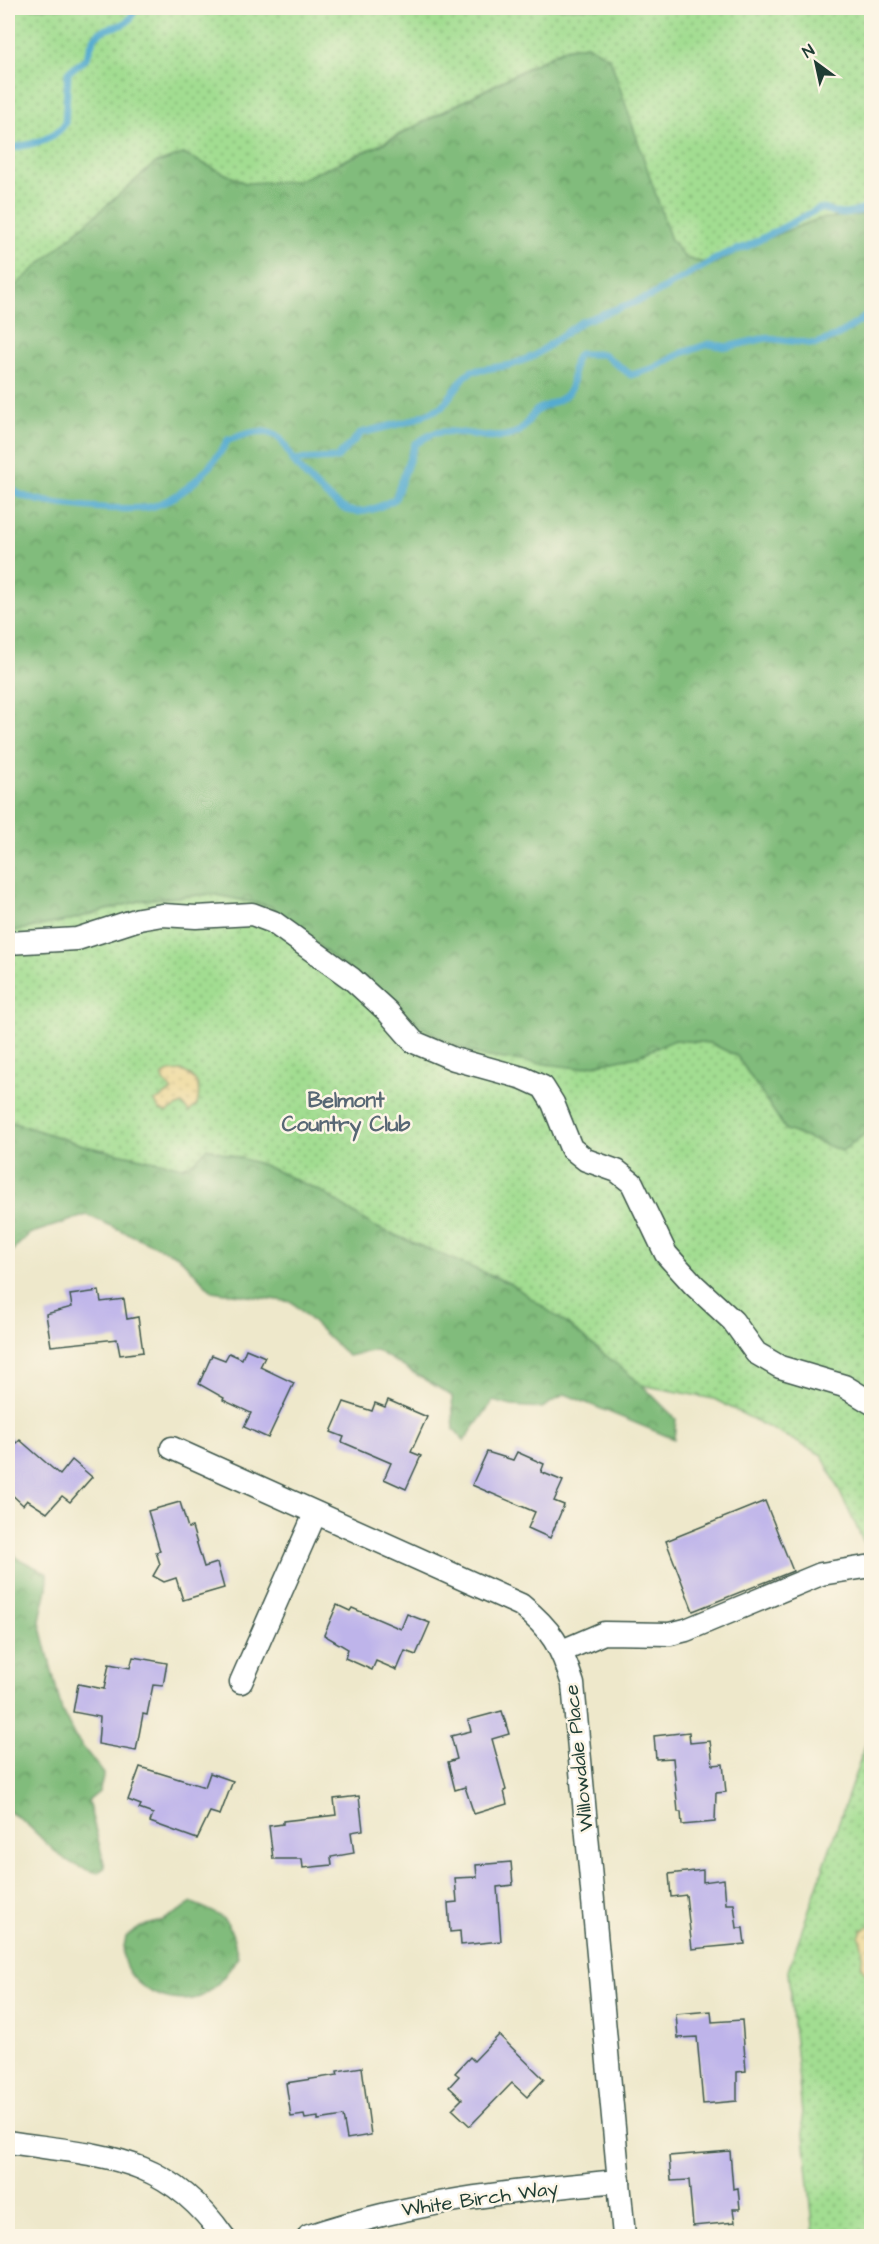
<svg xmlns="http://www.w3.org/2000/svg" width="879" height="2244" viewBox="0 0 879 2244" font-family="'Architects Daughter',sans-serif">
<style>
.green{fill:url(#green-dots);stroke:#608d62;stroke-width:1.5}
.forest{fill:url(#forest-crowns);stroke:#507c58;stroke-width:1.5}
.sand{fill:url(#sand-dots);stroke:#868c69;stroke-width:1.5}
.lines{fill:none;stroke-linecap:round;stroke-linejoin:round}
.stream{stroke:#54abd0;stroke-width:7}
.building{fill:#beb4ea}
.minor-casing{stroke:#3e574b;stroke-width:25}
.minor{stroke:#fff;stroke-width:22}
.labels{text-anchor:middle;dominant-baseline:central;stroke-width:5;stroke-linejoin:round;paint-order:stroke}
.street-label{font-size:20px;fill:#1f3d34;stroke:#fcf5e5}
.neighbourhood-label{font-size:21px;font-weight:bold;fill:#576774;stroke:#fcf5e5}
</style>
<defs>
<pattern id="green-dots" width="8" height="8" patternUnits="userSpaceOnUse" patternTransform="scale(1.5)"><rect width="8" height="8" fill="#a2dd91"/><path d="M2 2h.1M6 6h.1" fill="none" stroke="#83b477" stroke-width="1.8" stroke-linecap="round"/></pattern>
<pattern id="forest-crowns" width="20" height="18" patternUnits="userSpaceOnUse" patternTransform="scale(1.5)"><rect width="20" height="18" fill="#81bc7b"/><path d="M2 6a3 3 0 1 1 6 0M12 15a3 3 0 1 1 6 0" fill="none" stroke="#699a66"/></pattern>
<pattern id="sand-dots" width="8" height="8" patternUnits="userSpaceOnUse" patternTransform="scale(1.5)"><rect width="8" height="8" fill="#eeda9e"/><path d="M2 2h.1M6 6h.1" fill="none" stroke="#ccbc89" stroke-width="1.8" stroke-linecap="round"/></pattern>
</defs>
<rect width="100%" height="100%" fill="#fcf5e5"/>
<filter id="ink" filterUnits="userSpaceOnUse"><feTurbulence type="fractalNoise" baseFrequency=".0167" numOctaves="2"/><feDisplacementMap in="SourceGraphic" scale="12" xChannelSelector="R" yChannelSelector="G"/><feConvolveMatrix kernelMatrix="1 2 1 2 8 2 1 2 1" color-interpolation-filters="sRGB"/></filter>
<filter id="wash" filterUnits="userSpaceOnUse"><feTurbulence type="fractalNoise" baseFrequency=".008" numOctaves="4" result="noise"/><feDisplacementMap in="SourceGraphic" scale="24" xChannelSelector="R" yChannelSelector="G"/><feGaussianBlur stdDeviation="1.35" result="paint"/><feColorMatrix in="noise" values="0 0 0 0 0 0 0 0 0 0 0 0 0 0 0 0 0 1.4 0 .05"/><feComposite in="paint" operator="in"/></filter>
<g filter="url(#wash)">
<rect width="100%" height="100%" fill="#eee8cb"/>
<g class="green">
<polygon points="8,8 871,8 871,214 818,219 753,244 712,265 685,258 671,240 587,45 563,49 377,146 297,181 245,183 183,154 8,292"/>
<polygon points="212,894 271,906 294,923 539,1061 578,1068 637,1056 675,1040 710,1043 737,1056 786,1130 842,1151 871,1129 871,1557 822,1455 714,1399 642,1385 567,1324 511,1284 373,1226 322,1192 263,1165 207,1148 195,1161 183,1167 89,1147 8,1121 8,932 66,921 143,900"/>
<polygon points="871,1728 871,2236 814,2236 788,1971"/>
</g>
<g class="forest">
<polygon points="587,45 610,58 671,240 685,258 712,265 753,244 818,219 871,214 871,1129 842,1151 786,1130 737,1056 710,1043 675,1040 637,1056 578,1068 481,1056 443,1040 407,1017 270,906 212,894 143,900 66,921 8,932 8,292 154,164 183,154 245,183 297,181 378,146 564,49"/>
<polygon points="8,1121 89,1147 183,1167 195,1161 207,1148 263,1165 322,1192 373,1226 511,1284 567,1324 642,1385 676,1419 674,1439 565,1394 542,1408 512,1406 493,1401 464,1441 454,1430 452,1396 376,1350 348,1356 292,1302 212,1291 178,1256 87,1215 29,1234 8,1255"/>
<path d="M8 1542 17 1558 48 1574C49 1592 41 1606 40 1623L62 1711 75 1737 104 1774 99 1792 88 1801 105 1867 99 1873C52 1864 44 1831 8 1811Z"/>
<path d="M192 1903C228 1917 230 1920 238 1957 229 1970 215 1991 200 1997 171 2008 126 1987 123 1955 123 1950 125 1942 126 1937L141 1927 164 1920Z"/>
</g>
<g class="sand">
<path d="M182 1071C199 1078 201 1088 197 1105L189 1112 182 1104 167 1112 159 1110 155 1101 172 1091 163 1081V1075L169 1072Z"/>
<path d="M871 1925H872L871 1976C855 1969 865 1958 862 1946 861 1943 860 1940 859 1937L862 1930Z"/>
</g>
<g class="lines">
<g class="stream">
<path d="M8 149C26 145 55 141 65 123L68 73C73 66 82 65 86 58 90 51 91 42 96 36 109 21 128 34 135 8"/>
<path d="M293 460 337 458 361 433 410 421 442 407 466 375 472 371 511 365 534 356 581 322 651 296 723 255 748 246 818 209C827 207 833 214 842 214 853 214 862 210 872 206"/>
<path d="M8 483C10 486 14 491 17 493 37 505 132 513 154 506 186 496 212 467 228 440 241 436 256 429 269 433 284 437 285 448 292 459 301 473 333 504 347 510 364 516 382 506 395 499L415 444C421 441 428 435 435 433 462 427 492 445 518 432 528 427 529 414 539 409 549 404 560 402 568 393 577 382 569 364 579 354H603L631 375 654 368 682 353 709 344 727 347 766 338 816 344 837 336 860 321 872 309"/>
</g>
</g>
<g id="blocks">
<g class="building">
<polygon points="99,1291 101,1302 124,1299 127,1319 138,1317 143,1352 120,1355 117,1339 51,1346 46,1314 72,1307 70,1295"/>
<polygon points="246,1349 265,1357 260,1367 294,1383 268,1438 244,1427 251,1413 223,1400 224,1398 199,1384 212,1355 225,1360 229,1353 242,1359"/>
<polygon points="388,1400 427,1417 411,1452 421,1456 406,1489 384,1479 391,1463 342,1442 344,1437 331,1432 344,1402 372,1411 375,1403 385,1407"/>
<polygon points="8,1435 17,1443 20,1440 60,1475 72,1460 92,1477 70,1502 62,1496 47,1513 27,1500 23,1505 8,1491"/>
<polygon points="487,1452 513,1460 517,1452 544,1464 541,1472 563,1481 554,1501 564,1505 550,1538 528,1528 535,1512 472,1485"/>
<polygon points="765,1501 793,1571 693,1611 666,1541"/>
<polygon points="180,1502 188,1528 192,1527 204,1567 217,1563 224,1588 183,1600 176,1578 164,1582 153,1576 160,1564 156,1552 160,1551 148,1511"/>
<polygon points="337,1605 350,1611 352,1608 401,1629 407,1614 430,1623 416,1655 405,1651 397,1670 376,1661 372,1670 345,1658 348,1649 324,1635"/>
<polygon points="133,1657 167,1663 163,1686 153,1685 147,1715 143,1714 136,1751 98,1744 100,1717 73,1712 78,1684 104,1689 109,1664 130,1668"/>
<polygon points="502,1711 509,1734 492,1739 506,1790 504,1791 507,1804 474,1814 465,1787 455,1790 448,1762 457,1759 451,1736 471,1731 468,1720"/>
<polygon points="689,1732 690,1743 710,1741 713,1765 723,1764 726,1792 716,1793 715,1822 682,1825 681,1812 678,1812 673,1758 656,1759 654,1736"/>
<polygon points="140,1767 205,1787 210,1773 233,1781 220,1815 210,1812 197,1839 150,1822 153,1814 139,1809 141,1805 128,1800"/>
<polygon points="359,1796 363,1830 351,1832 354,1853 331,1857 332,1865 303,1868 302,1859 273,1859 269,1826 283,1824 283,1821 336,1815 334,1799"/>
<polygon points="511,1862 513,1885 497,1887 501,1941 461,1945 460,1931 450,1932 448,1903 457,1902 455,1878 477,1877 476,1865"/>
<polygon points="703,1870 703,1882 724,1879 726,1904 734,1904 737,1928 743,1928 745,1944 692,1949 686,1895 671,1897 669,1874"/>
<polygon points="711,2011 712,2022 742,2020 746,2071 737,2072 737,2101 703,2104 697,2037 678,2038 676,2014"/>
<polygon points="499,2035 544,2079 527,2097 512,2083 470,2126 452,2109 462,2099 449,2087 459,2076 455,2073 470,2057 474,2061"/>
<polygon points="362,2067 371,2135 347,2139 343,2116 318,2120 318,2117 305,2119 304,2115 291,2117 286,2083 338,2075 337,2071"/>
<polygon points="730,2151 733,2189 738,2188 740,2209 733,2209 735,2222 693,2226 689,2180 671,2181 669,2156"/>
</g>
</g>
</g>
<g filter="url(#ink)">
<use href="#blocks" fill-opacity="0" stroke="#3e574b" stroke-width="1.5"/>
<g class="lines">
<g class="minor-casing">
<g id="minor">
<polyline points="8,943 77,939 139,919 162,915 196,917 252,914 273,922 352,979 387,1011 414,1042 454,1059 523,1078 543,1087 553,1103 571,1148 586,1160 617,1171 632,1183 666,1254 694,1285 733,1321 756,1353 780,1367 844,1386 872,1403"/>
<path d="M172 1448 521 1605C552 1630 561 1646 573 1684L624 2236"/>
<polyline points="562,1651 604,1633 670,1634 686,1630 821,1574 872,1566"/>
<polyline points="241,1682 315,1514"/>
<path d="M8 2142C99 2156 165 2153 223 2236"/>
<path d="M309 2236C413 2201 510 2191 619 2181"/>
</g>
</g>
<use href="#minor" class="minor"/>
</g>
</g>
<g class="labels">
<g class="street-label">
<text transform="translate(579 1758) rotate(-96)">Willowdale Place</text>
<text transform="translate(480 2199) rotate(-8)">White Birch Way</text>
</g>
<g class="neighbourhood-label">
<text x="346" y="1100">Belmont<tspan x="346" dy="24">Country Club</tspan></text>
</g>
</g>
<rect width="879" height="2244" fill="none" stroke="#fcf5e5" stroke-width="30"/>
<g transform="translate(816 63) rotate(327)" stroke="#fcf5e5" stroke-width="4.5" paint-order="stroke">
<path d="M0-4.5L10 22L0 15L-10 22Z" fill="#1f3d34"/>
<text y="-9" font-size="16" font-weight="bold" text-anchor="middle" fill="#1f3d34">N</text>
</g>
</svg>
